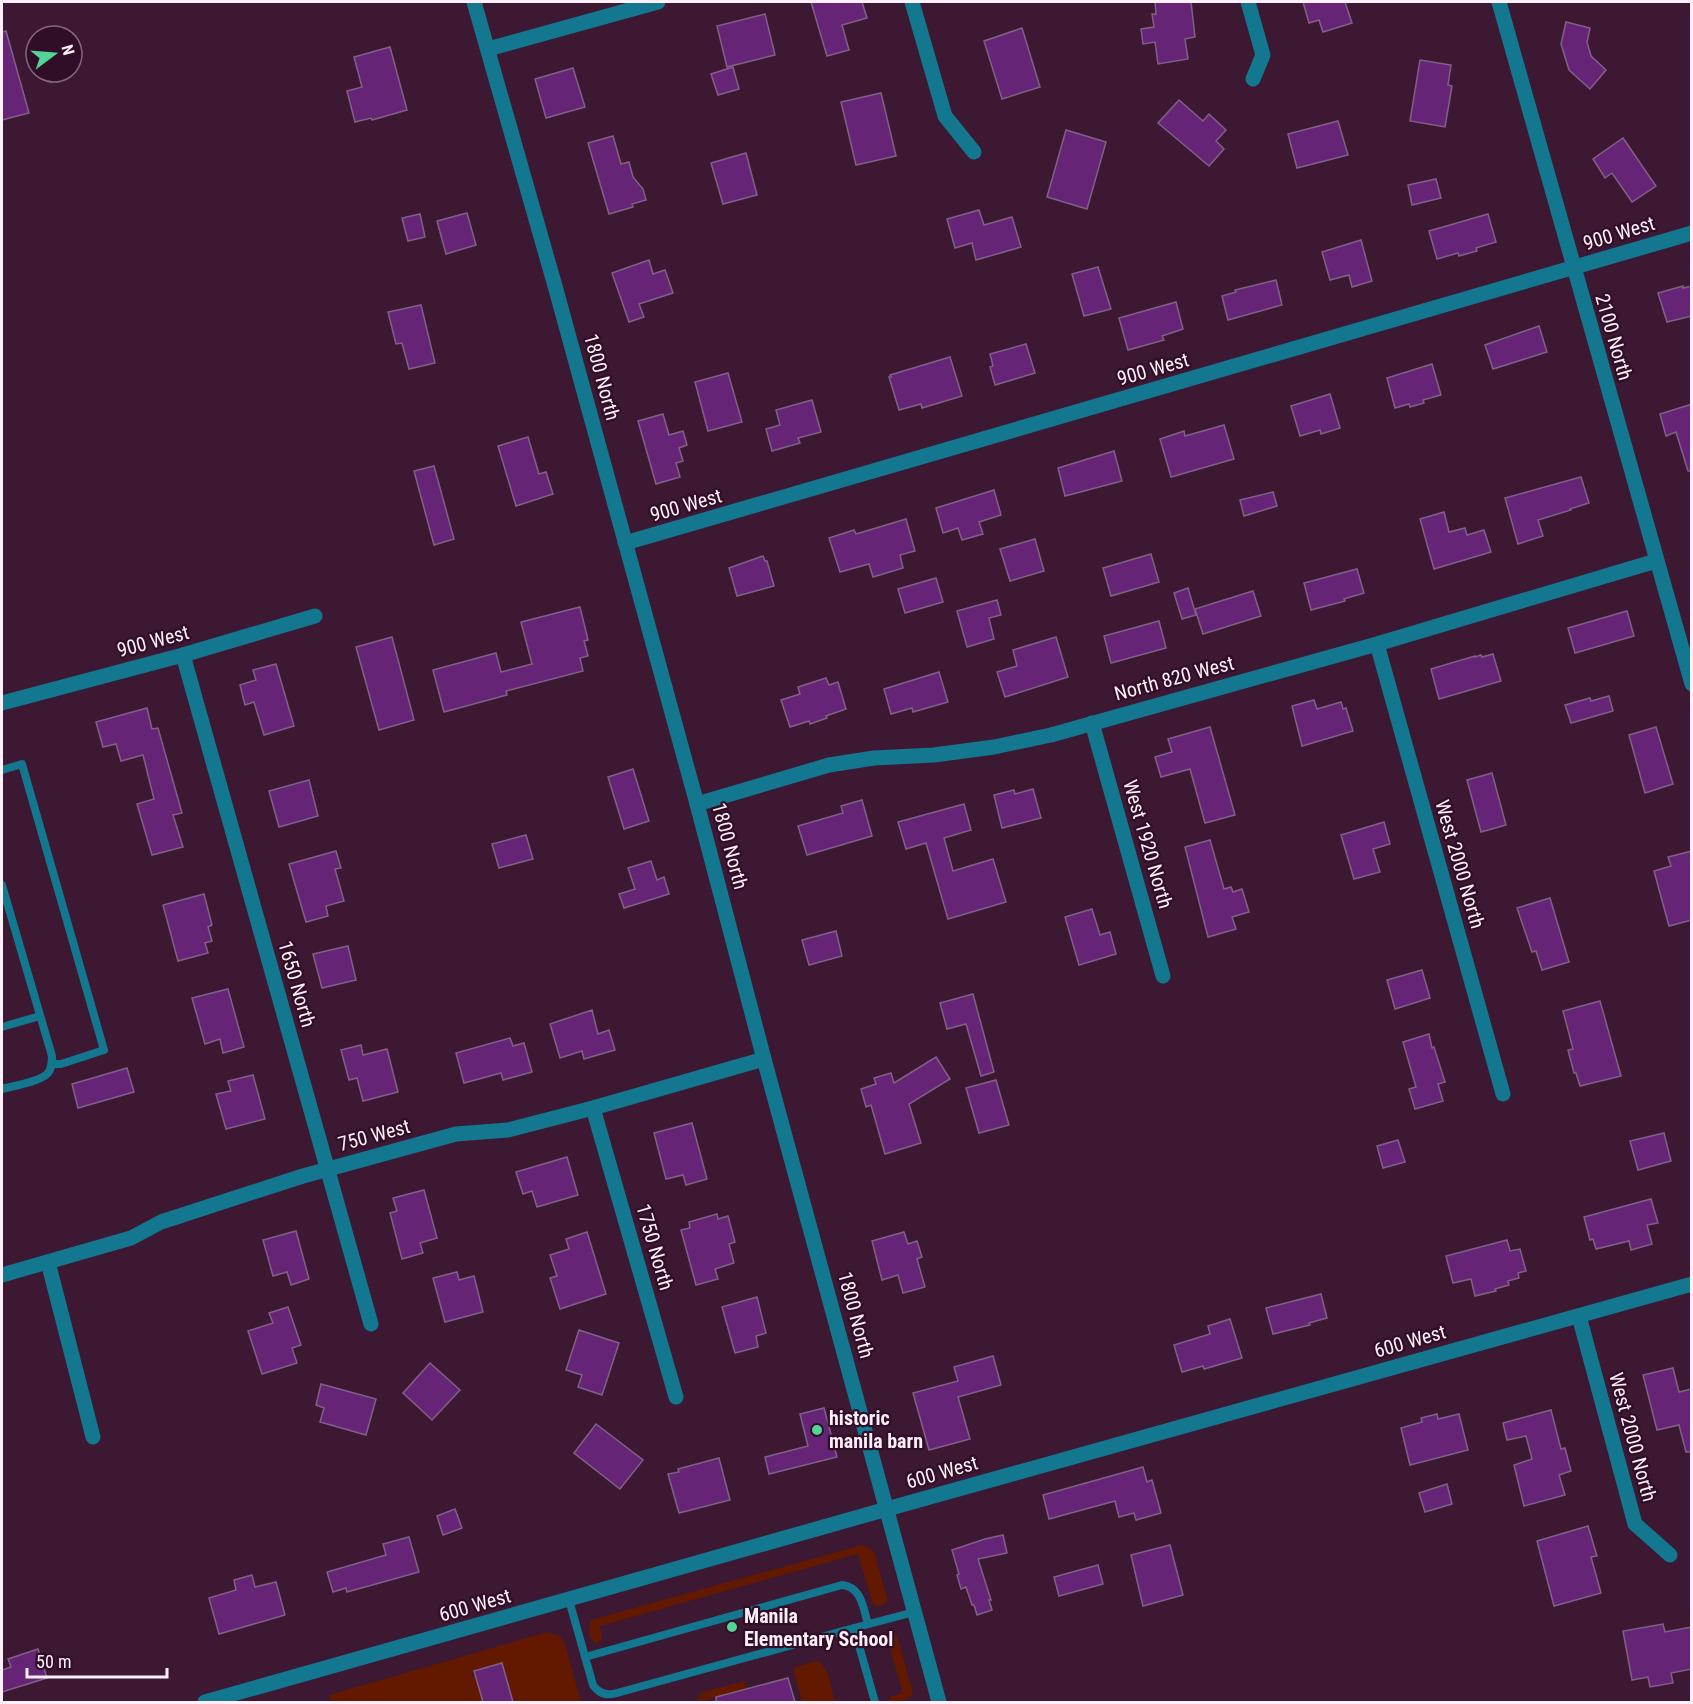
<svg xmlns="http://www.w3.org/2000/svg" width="1693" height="1704" viewBox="0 0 1693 1704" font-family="'Roboto Condensed',sans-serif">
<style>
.green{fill:#621900}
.building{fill:#662476;stroke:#7f6187;stroke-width:1.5}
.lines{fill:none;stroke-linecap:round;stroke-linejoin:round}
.service{stroke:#12778f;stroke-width:8}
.minor{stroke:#12778f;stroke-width:15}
.tertiary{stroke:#12778f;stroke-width:15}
.poi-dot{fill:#54d396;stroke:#310e28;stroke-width:2}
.labels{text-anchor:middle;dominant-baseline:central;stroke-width:4.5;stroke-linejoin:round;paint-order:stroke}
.street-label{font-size:20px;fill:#feeff9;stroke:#310e28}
.poi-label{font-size:20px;font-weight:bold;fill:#feeff9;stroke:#310e28;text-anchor:start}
</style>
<rect width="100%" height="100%" fill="#3c1832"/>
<g class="green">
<path d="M862 1545 868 1547 874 1552 887 1598V1601C883 1605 878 1608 873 1604L858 1554 600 1626 602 1637 601 1641 595 1643C588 1638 588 1627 591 1620Z"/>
<polygon points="547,1632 558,1635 564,1641 581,1702 513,1702 502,1663 471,1672 473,1677 480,1674 479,1687 483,1702 331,1702 329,1695"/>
<path d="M887 1633H893L897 1636 913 1693C907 1701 900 1703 890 1702L889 1700 891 1696 903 1693 888 1642 876 1645 873 1644 872 1641 873 1638Z"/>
<path d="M816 1661C830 1665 831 1690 835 1702H802L793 1668Z"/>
<polygon points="744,1681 747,1689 699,1702 699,1696 703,1692"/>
</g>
<g class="building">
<polygon points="811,2 862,2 867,18 842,25 849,50 827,56"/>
<polygon points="1155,2 1191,2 1195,37 1185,39 1188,59 1158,64 1155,42 1143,44 1141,29 1154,27 1152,14 1156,14"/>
<polygon points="1303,2 1345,2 1352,23 1323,32 1319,20 1309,23"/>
<polygon points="765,14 775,55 727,67 717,26"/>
<polygon points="1566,22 1590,28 1587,42 1591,56 1606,70 1590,89 1569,70 1561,44"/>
<polygon points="1022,28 1040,87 1002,99 984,41"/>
<polygon points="6,31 29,113 2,120 2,32"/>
<polygon points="390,47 407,110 372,120 371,118 355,122 347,91 362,87 354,57"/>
<polygon points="1420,60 1451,65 1448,85 1452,86 1445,127 1410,121"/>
<polygon points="733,67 739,89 718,95 711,74"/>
<polygon points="573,68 585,107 546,118 535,79"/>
<polygon points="881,93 896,156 856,165 841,102"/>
<polygon points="1179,100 1203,121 1209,114 1226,130 1216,141 1224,149 1209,166 1158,123"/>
<polygon points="1338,121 1348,155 1297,168 1288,134"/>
<polygon points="1066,130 1106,142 1087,209 1047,197"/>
<polygon points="613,136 621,164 629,162 633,177 643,189 646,200 632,204 633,207 609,214 588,143"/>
<polygon points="1623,138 1656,186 1632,202 1612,173 1605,178 1593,159"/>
<polygon points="746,153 757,195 723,204 711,163"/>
<polygon points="1436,179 1441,198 1412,205 1408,185"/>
<polygon points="979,210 984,225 1012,217 1021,247 976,260 972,243 955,248 947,219"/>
<polygon points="467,213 476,245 446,254 437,221"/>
<polygon points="420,214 425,237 408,241 402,218"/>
<polygon points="1488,214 1496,242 1476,248 1477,251 1459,256 1458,253 1437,259 1429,231"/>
<polygon points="1361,240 1372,281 1352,287 1349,275 1330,280 1322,252"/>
<polygon points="649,260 653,274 665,270 673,293 639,304 644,317 629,322 612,273"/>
<polygon points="1098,267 1111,309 1084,316 1072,274"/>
<polygon points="1276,280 1282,305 1228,320 1222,296 1236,292 1235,290"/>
<polygon points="1683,286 1683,288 1692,286 1692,316 1667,322 1658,293"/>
<polygon points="1176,302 1183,329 1162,336 1164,340 1128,350 1119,318"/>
<polygon points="421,305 435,363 409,369 402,343 396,344 388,312"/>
<polygon points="1539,326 1547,352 1493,369 1485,345"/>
<polygon points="1026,344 1035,373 995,385 990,367 993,366 990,354"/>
<polygon points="950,357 962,396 922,408 921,404 899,410 889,377 891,377 890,375"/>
<polygon points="1432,364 1441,395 1423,400 1424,403 1410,407 1409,404 1395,408 1387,378"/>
<polygon points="728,373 742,422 708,431 695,382"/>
<polygon points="1330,394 1340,428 1321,434 1320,430 1300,436 1291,406"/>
<polygon points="812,400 821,432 798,438 800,443 772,451 766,429 780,425 776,410"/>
<polygon points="1692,404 1692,471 1688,471 1676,432 1666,436 1660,414"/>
<polygon points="663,414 669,435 683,431 687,445 679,448 683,461 676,463 680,477 656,484 638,421"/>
<polygon points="1224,425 1234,459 1171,477 1160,439 1184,431 1185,436"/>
<polygon points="528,437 539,474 546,472 553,494 516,506 498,446"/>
<polygon points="1114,451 1122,481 1065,496 1058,468"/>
<polygon points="434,466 454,539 434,545 414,471"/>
<polygon points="1581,477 1589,503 1570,509 1571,510 1538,520 1543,536 1518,544 1505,498"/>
<polygon points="994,490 1001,515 979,522 983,534 962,540 958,528 943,533 936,508"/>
<polygon points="1273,492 1277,506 1244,516 1240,500"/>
<polygon points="1444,512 1449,532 1465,528 1467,535 1484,530 1491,552 1434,569 1420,519"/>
<polygon points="906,519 915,551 900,555 903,568 873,577 869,564 840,572 829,538 854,530 856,534"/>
<polygon points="1035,539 1044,571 1010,581 1000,549"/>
<polygon points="1151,554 1159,582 1111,596 1103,568"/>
<polygon points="763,556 765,561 767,561 774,586 737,596 729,568"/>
<polygon points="1357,569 1364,593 1344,599 1345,601 1311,610 1304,583"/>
<polygon points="936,578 943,602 905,613 898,589"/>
<polygon points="1188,588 1196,615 1182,619 1174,593"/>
<polygon points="1253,591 1261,616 1203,634 1195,609"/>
<polygon points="997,600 1001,615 989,618 994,639 967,647 957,611"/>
<polygon points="580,607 588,640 584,641 588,656 580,658 583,671 506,691 507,695 444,712 433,670 496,653 501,672 532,664 521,622"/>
<polygon points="1627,611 1634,636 1575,653 1568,628"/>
<polygon points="1159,621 1166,648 1111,663 1104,636"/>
<polygon points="392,637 414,720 379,730 356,647"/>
<polygon points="1056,637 1068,677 1005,697 997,672 1017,666 1013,650"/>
<polygon points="1493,654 1501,681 1439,699 1431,669 1475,656 1475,657 1481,655 1482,657"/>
<polygon points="276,664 294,726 264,735 254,702 245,705 240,685 256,680 253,670"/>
<polygon points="939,672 948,702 913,712 912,708 891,714 884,689"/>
<polygon points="826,678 829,685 838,682 846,709 826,716 827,718 810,724 809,721 790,727 781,700 800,694 798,687"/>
<polygon points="1609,696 1613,711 1571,723 1565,705 1590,698 1591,701"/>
<polygon points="1314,700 1317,709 1341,702 1343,709 1346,708 1353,731 1302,746 1292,706"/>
<polygon points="147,708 152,729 158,728 182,813 173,815 183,847 152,855 137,804 154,799 143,755 121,761 116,744 103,747 96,722"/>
<polygon points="1210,727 1235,815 1205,823 1190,769 1161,777 1155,757 1172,752 1168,739"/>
<polygon points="1656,727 1673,784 1645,793 1629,735"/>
<polygon points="633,769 649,821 624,829 608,777"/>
<polygon points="1492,773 1506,825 1481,832 1467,780"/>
<polygon points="309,780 318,816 279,827 269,791"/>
<polygon points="1033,789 1041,818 1002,828 994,795 1014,790 1015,794"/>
<polygon points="862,800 872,836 807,855 798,826 843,813 841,806"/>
<polygon points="964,804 971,830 944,838 953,871 993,859 1006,902 948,919 926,843 906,849 898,822"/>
<polygon points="1384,822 1390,844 1373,849 1380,872 1354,879 1341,835"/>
<polygon points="526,835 533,859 499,868 492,844"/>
<polygon points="1210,840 1224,889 1231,887 1233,892 1242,889 1249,912 1232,917 1236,929 1208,937 1185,847"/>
<polygon points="336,851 341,868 335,869 344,901 326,906 328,916 306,922 289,864"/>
<polygon points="1692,851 1692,920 1669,926 1654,871 1671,866 1668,857"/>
<polygon points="651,861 657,880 664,877 669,894 624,908 619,894 635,889 628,868"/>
<polygon points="204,894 212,925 208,927 212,941 205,943 208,953 178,961 163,905"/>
<polygon points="1550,898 1569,962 1542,970 1536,951 1532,952 1517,908"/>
<polygon points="1092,909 1100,935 1110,932 1116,954 1079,965 1065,917"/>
<polygon points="836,931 842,956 809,965 802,940"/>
<polygon points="348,946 356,980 322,988 313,954"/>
<polygon points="1422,970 1430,998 1395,1009 1387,980"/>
<polygon points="228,989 244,1047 223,1053 220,1039 205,1044 192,998"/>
<polygon points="973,994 994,1072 981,1076 966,1024 947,1029 940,1003"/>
<polygon points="1600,1001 1621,1076 1580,1086 1576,1073 1574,1073 1568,1050 1573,1049 1563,1011"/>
<polygon points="592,1010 598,1034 609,1030 615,1050 584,1059 582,1051 560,1058 550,1024"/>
<polygon points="1429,1034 1432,1048 1434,1047 1445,1082 1438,1084 1443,1101 1415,1109 1409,1089 1416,1087 1403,1042"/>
<polygon points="510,1038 513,1046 524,1043 532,1072 503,1080 501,1073 464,1083 456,1053"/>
<polygon points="361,1045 363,1055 387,1049 398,1092 363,1101 357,1078 349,1080 341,1050"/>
<polygon points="936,1057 950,1079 909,1104 921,1143 885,1154 871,1105 866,1107 861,1089 876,1084 874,1078 891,1073 894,1083"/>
<polygon points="127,1068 134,1092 78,1108 72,1084"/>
<polygon points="253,1075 265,1119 226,1129 216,1094 231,1091 228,1081"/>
<polygon points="996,1080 1009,1125 979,1133 966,1088"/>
<polygon points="692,1123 707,1179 686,1185 683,1175 666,1179 654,1133"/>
<polygon points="1664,1133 1671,1161 1638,1170 1630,1141"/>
<polygon points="1398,1140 1405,1162 1383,1168 1377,1146"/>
<polygon points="567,1157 578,1195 537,1207 532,1191 523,1194 516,1172"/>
<polygon points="424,1190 437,1238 420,1243 423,1253 402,1259 390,1213 397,1211 393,1198"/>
<polygon points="1651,1199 1658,1223 1647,1225 1652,1244 1631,1250 1629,1241 1596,1249 1593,1239 1590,1240 1584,1217"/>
<polygon points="717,1214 718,1219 728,1216 735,1242 729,1244 734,1263 715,1269 718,1279 696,1285 681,1230 690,1228 689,1222"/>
<polygon points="296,1231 309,1279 291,1285 287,1272 273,1276 263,1240"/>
<polygon points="587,1232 606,1294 560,1309 550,1278 557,1276 550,1255 569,1249 566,1239"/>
<polygon points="904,1232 908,1244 917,1241 922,1257 917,1259 925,1287 903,1293 898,1275 882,1280 872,1241"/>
<polygon points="1507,1240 1510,1251 1520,1249 1526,1271 1518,1273 1519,1278 1508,1281 1509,1285 1495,1289 1496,1291 1475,1296 1471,1279 1453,1283 1446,1256"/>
<polygon points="457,1272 459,1280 474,1276 483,1312 445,1322 433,1278"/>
<polygon points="1321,1294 1327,1318 1309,1323 1310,1325 1273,1334 1266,1308"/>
<polygon points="757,1297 766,1333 756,1336 758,1347 735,1353 722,1307"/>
<polygon points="288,1307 301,1345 292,1348 297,1363 262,1374 248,1331 273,1323 269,1313"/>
<polygon points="1230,1319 1242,1358 1204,1369 1203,1366 1182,1372 1174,1345 1210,1334 1208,1326"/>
<polygon points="579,1330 619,1343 602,1395 578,1387 582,1375 566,1370"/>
<polygon points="993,1356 1001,1385 958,1397 970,1439 929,1450 913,1393 958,1381 954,1367"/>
<polygon points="430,1363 460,1390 432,1420 403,1393"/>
<polygon points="1673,1368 1679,1392 1692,1389 1692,1452 1686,1452 1679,1425 1657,1430 1643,1375"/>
<polygon points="321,1384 376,1399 366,1435 320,1422 324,1408 316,1405"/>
<polygon points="824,1408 837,1457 769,1474 765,1457 808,1446 800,1414"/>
<polygon points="1551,1410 1561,1449 1565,1448 1571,1471 1559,1475 1565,1495 1524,1506 1514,1465 1532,1459 1526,1436 1507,1440 1503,1423"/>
<polygon points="1437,1414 1438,1419 1459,1414 1468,1450 1410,1465 1401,1428 1422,1422 1421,1418"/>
<polygon points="596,1424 643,1460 620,1489 574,1453"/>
<polygon points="719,1458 730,1500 679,1513 668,1474 679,1472 678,1469"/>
<polygon points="1143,1467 1147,1482 1152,1480 1161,1513 1136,1520 1134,1513 1119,1517 1115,1501 1049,1519 1043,1495"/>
<polygon points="1447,1484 1452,1504 1425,1512 1419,1493"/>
<polygon points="455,1509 462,1528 443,1535 437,1516"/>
<polygon points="1588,1526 1597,1556 1591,1557 1601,1593 1554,1606 1537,1541"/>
<polygon points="1003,1535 1007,1553 978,1559 991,1600 989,1600 992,1610 977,1615 974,1605 972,1605 966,1587 961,1589 957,1575 959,1574 952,1550 985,1539"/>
<polygon points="409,1537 419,1572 347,1592 346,1588 333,1592 327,1572 386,1555 383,1544"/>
<polygon points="1170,1545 1183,1595 1143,1606 1131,1555"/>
<polygon points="1098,1565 1103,1584 1059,1596 1054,1577"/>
<polygon points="252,1575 255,1587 276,1582 285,1615 219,1634 209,1598 236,1590 234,1580"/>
<polygon points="1663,1624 1665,1632 1692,1627 1692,1669 1671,1673 1673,1683 1650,1687 1648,1677 1632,1680 1623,1631"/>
<polygon points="38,1649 47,1678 2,1692 2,1670 11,1667 8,1659"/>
<polygon points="502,1663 513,1702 483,1702 474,1671"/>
<polygon points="788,1678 795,1702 716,1702 716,1697"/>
</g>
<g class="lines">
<g class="service">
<polyline points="2,770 22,764 104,1050 61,1064 52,1064"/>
<path d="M2 885 52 1056C52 1062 52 1069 47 1074 39 1082 13 1086 2 1089"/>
<polyline points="2,1027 40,1016"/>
<path d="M569 1600 593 1685C599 1694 607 1696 617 1693L854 1628"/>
<path d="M585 1657 842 1585C862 1587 863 1608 868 1624"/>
<polyline points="875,1702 854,1628 914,1612"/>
</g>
<g class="minor">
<polyline points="912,2 945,116 974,152"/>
<polyline points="1248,2 1263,55 1253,79"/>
<polyline points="1499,2 1692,684"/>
<polyline points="488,49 658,2"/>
<polyline points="625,543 1692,233"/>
<polyline points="1377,644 1503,1094"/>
<polyline points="183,655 371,1324"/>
<polyline points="2,703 183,655 315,616"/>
<polyline points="1092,723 1163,976"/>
<polyline points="697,804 829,765 874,758 934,755 994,747 1051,735 1377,644 1656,561"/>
<polyline points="593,1108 676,1397"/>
<polyline points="48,1262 93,1437"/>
<polyline points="2,1275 131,1238 161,1222 303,1176 456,1134 508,1130 593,1108 764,1059"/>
<polyline points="1579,1316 1635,1524 1670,1555"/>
</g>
<g class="tertiary">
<polyline points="474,2 555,286 697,804 764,1059 939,1702"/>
<polyline points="205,1702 887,1509 1692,1284"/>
</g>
</g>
<g class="poi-dot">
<circle cx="817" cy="1430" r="6"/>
<circle cx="732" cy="1627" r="6"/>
</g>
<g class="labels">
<g class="street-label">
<text transform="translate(1619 233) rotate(-17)">900 West</text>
<text transform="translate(1614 337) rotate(74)">2100 North</text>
<text transform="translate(1153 369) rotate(-16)">900 West</text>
<text transform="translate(602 377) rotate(75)">1800 North</text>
<text transform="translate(686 505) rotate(-16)">900 West</text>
<text transform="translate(153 641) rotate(-15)">900 West</text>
<text transform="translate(1174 678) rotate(-15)">North 820 West</text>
<text transform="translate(1148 844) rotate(74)">West 1920 North</text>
<text transform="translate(730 846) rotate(75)">1800 North</text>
<text transform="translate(1460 864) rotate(74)">West 2000 North</text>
<text transform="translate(297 984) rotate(74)">1650 North</text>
<text transform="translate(374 1135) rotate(-15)">750 West</text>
<text transform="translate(655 1247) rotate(74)">1750 North</text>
<text transform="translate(856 1315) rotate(75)">1800 North</text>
<text transform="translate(1410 1341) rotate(-16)">600 West</text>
<text transform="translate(1633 1437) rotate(75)">West 2000 North</text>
<text transform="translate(942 1472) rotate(-16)">600 West</text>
<text transform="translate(475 1605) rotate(-16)">600 West</text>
</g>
<g class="poi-label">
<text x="829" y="1418">historic<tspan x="829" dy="23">manila barn</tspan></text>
<text x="744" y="1616">Manila<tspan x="744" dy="23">Elementary School</tspan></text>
</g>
</g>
<rect width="1693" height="1704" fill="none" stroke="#feeff9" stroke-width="6"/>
<g transform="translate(54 54) rotate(74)"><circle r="28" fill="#310e28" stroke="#83687c" stroke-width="1.5"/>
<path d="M0-4.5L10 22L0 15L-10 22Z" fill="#54d396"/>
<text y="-9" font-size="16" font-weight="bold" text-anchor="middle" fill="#feeff9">N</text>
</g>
<path d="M27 1668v9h140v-9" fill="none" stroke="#feeff9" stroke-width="3"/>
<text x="36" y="1668" font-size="18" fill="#feeff9" stroke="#310e28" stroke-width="4.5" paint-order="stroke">50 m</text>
</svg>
